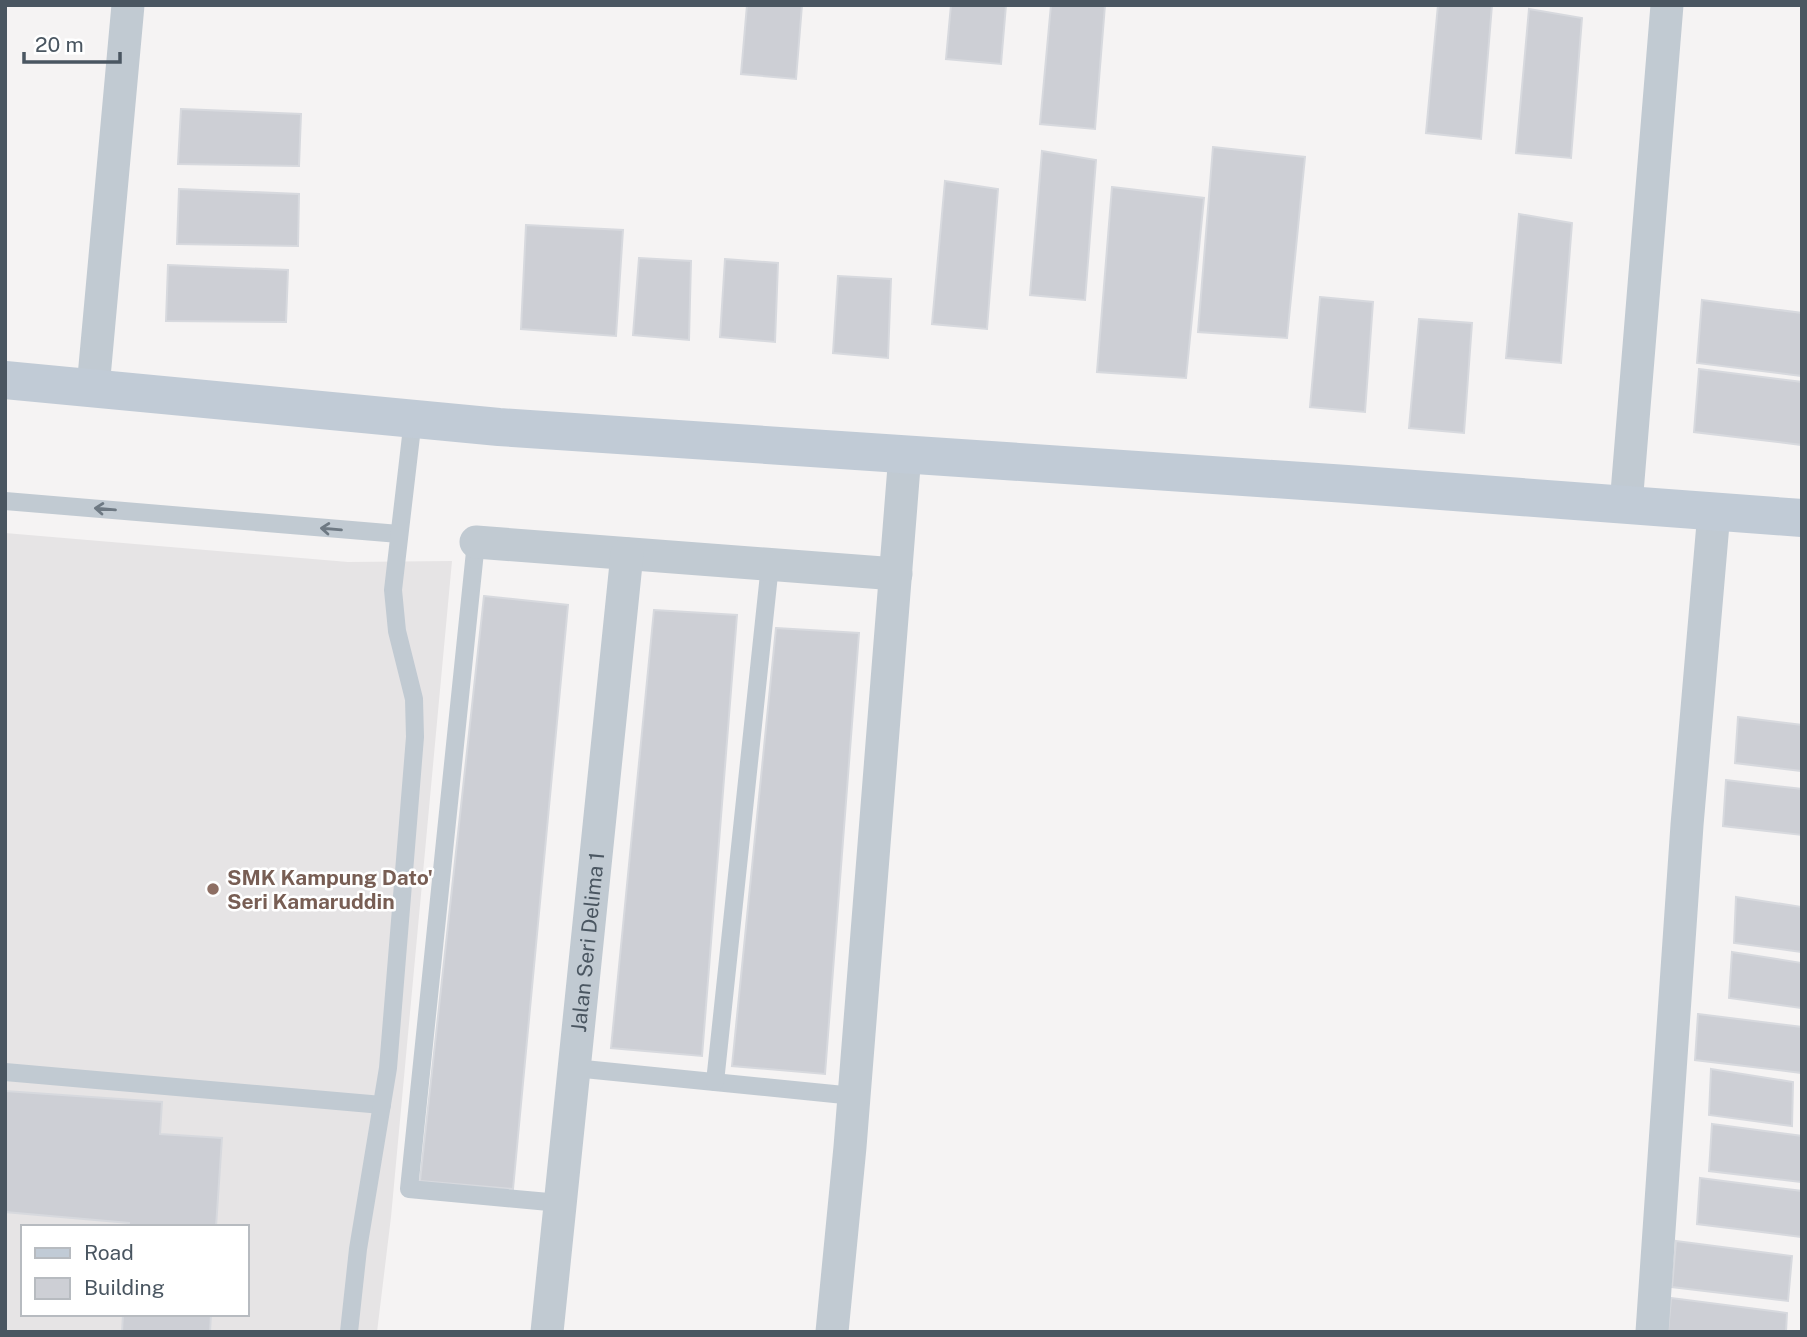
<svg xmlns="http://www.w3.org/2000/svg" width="1807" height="1337" viewBox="0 0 1807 1337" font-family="'Public Sans',sans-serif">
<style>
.education{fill:#e6e4e5;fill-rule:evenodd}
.building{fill:#cdcfd5;stroke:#d7d9de;stroke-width:2}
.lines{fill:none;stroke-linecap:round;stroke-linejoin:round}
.lane{stroke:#c1cad2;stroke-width:18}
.street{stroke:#c1cad2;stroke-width:33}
.secondary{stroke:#c1cbd6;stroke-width:38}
.oneway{stroke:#6e7983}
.education-dot{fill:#8d6e63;stroke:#fff;stroke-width:2.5}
.labels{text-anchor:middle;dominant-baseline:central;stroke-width:5;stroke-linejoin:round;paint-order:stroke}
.education-label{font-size:21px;font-weight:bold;fill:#785e54;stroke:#fff;text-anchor:start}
.street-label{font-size:21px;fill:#4a5661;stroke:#fff}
</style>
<rect width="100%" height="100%" fill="#f5f3f3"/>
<path class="education" d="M5 533 348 562 452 561 391 1217 377 1332H5ZM23 1227H247V1314H23Z"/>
<g class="building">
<polygon points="747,5 802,5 796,79 741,74"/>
<polygon points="951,5 1006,5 1001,64 946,59"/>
<polygon points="1051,5 1105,5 1095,129 1040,124"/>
<polygon points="1438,5 1492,5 1481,139 1426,133"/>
<polygon points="1529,9 1582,18 1571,158 1516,153"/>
<polygon points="181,109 301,114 299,166 178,164"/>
<polygon points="1213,147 1305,157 1287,338 1198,332"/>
<polygon points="1042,151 1096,160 1085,300 1030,295"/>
<polygon points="945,181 998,189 987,329 932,324"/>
<polygon points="1112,187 1204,198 1186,378 1097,372"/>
<polygon points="179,189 299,194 298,246 177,244"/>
<polygon points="1519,214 1572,223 1561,363 1506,358"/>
<polygon points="526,225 623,230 616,336 521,329"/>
<polygon points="639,258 691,261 689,340 633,335"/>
<polygon points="725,259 778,263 775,342 720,337"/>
<polygon points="168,265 288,270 286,322 166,321"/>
<polygon points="838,276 891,279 888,358 833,353"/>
<polygon points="1320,297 1373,302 1365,412 1310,407"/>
<polygon points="1702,300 1802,313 1802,376 1697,363"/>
<polygon points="1419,319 1472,323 1464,433 1409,428"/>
<polygon points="1699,369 1802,382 1802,445 1694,432"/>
<polygon points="484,596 568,605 513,1189 420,1181"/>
<polygon points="654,610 737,615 702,1056 611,1048"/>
<polygon points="776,628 859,633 825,1074 732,1066"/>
<polygon points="1738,717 1802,725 1802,771 1735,763"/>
<polygon points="1726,780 1802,789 1802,835 1723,826"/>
<polygon points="1736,897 1802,907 1802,952 1734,943"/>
<polygon points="1732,952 1802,963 1802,1008 1729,998"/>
<polygon points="1698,1014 1802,1027 1802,1073 1695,1060"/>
<polygon points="1711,1069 1793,1082 1792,1126 1709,1115"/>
<polygon points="5,1091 162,1102 160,1134 222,1138 216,1227 129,1227 129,1223 5,1212"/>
<polygon points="1712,1124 1802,1136 1802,1182 1709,1171"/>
<polygon points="1700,1178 1802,1191 1802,1237 1697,1224"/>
<polygon points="1676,1241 1792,1256 1788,1301 1672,1287"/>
<polygon points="1671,1298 1787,1313 1786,1332 1668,1332"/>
<polygon points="123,1314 211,1314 210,1332 122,1332"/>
</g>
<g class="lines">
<g class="lane">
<polyline points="5,501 399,534"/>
<polyline points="476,542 409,1189 560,1203"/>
<polyline points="574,1068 854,1096"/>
<polyline points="5,1072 382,1105"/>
<polyline points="715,1082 770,565"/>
<polyline points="349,1332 358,1249 388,1068 415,737 414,699 397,631 393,590 413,419"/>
</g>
<g class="street">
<polyline points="93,388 128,5"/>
<polyline points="1626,505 1667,5"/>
<polyline points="476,542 896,574"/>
<path id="s1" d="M547 1332 627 554"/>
<polyline points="832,1332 850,1147 905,454"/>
<polyline points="1652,1332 1687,825 1714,512"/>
</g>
<polyline class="secondary" points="5,380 499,427 1347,484 1802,518"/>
</g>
<defs><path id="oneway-shaft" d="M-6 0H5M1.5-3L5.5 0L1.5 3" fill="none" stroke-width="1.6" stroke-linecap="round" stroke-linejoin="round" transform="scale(1.75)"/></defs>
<g class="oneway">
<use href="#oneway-shaft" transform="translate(105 509) rotate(-175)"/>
<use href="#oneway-shaft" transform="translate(331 529) rotate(-175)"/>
</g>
<circle class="education-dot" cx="213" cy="889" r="7"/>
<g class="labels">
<g class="education-label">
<text x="227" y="877">SMK Kampung Dato'<tspan x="227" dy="24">Seri Kamaruddin</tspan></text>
</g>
<g class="street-label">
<text stroke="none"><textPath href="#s1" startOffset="392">Jalan Seri Delima 1</textPath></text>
</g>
</g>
<rect width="1807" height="1337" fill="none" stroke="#4a5661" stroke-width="14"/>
<rect x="21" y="1225" width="228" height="91" fill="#ffffff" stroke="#b7bbc0" stroke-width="2"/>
<rect x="35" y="1248" width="35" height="10" fill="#c1cbd6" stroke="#b7bbc0" stroke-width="2"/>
<text x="84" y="1260" font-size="21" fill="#4a5661">Road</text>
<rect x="35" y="1278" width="35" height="21" fill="#cdcfd5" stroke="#b7bbc0" stroke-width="2"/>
<text x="84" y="1295" font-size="21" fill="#4a5661">Building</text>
<path d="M24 52v10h96v-10" fill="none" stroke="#4a5661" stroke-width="3.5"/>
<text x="35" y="52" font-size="21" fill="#4a5661" stroke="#ffffff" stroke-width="5" paint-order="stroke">20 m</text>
</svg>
